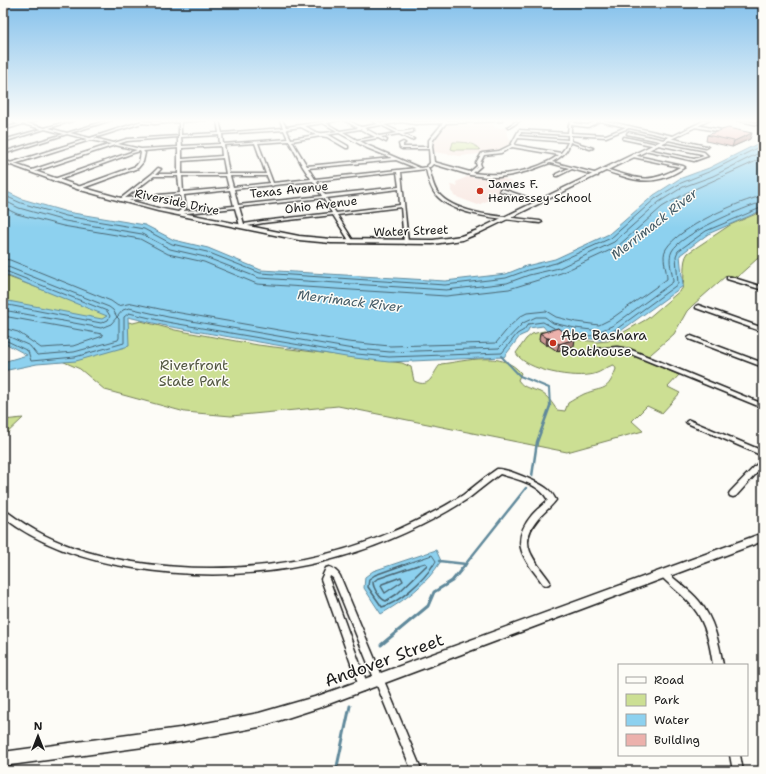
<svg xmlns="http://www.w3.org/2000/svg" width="766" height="774" viewBox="0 0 766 774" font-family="'Shantell Sans',sans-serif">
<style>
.built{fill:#f8e6e0}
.green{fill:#ccdf93;stroke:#747e58}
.water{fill:#8dd1ef;stroke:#60899b}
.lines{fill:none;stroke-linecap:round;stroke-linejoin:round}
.shore-far1{stroke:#496470;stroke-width:1}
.shore{stroke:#496470;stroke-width:1.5}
.stream-far2{stroke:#60899b;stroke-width:2}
.stream-far1{stroke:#60899b;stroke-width:2.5}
.stream{stroke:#60899b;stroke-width:3}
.street-casing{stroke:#1c1c1c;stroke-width:3}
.secondary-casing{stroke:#1c1c1c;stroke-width:3}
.street{fill:#fdfcf7;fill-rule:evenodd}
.secondary{fill:#fdfcf7;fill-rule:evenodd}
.wall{fill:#cb9894;stroke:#1c1c1c}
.shaded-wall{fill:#a57c78;stroke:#1c1c1c}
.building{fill:#ecb1ac;stroke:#1c1c1c}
.poi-dot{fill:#c8321e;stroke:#fdfcf7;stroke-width:1.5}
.labels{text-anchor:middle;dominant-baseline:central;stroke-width:3;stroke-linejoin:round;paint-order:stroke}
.far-poi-label{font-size:12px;fill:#1c1c1c;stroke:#fdfcf7;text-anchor:start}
.far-street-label{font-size:12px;fill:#1c1c1c;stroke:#fdfcf7}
.far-water-label{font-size:13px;font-style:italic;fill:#445b66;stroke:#fdfcf7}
.poi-label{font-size:14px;fill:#1c1c1c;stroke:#fdfcf7;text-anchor:start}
.park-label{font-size:14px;fill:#515640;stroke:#fdfcf7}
.near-street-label{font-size:17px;fill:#1c1c1c;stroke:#fdfcf7}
</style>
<rect width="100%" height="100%" fill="#fdfcf7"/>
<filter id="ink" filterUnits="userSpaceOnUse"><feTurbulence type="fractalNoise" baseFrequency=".025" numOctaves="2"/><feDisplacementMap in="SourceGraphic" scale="8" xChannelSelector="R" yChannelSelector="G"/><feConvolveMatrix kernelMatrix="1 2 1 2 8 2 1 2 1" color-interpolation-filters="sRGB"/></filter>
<g filter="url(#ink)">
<g class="built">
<polygon points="491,121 496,128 512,127 506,132 512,143 506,149 496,152 460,156 434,152 433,143 447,123"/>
<polygon points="469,176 475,178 503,178 519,186 478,205 454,196 450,185 457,186 456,182"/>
</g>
<g class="green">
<path d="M453 142C462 142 474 142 480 150H454L451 149Z"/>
<path d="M763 211V257L757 259 737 277 727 275 693 305 687 311 674 334 644 360 679 375 668 387 680 393 662 413 647 406 632 421 643 431 567 452 338 406 231 416 185 412 105 390 80 369 3 335V275L92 308 119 320 133 323 141 321 175 330 258 345 402 363 411 367 414 381C432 390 432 372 441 364 467 361 502 350 521 373L518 380C524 389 531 388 540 392 548 396 552 403 557 410L565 411 568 403C573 400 578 397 584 394 604 386 607 393 616 369L614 365C607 366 602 372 594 374 575 379 526 371 516 353L526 339 532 334 544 331 575 339 597 342 608 341 647 319 682 289C686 278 681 262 688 253L730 225Z"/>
<polygon points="23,418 3,437 3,420"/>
</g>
<g class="water">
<polygon points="763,141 763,210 708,234 680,255 683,286 618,333 601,340 574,337 547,331 543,326 529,328 527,333 520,336 504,357 389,362 346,357 166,326 128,317 129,346 76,361 37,364 3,371 3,362 27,355 3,342 3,300 102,319 107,316 3,274 3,190 22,199 67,212 145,225 174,240 208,248 261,270 445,281 506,274 526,266 555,259 609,234 654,195 679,179 709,168"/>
<path d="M436 550 441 561C427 584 404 601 381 614L364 588 365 577 373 571Z"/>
</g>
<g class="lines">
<g class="shore-far1">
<polyline points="3,195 21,203 66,216 144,229 172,244 207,252 260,273 445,285 506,278 528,270 556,263 611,238 656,198 681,183 711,171 763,145"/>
<polyline points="3,200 19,208 65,221 142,234 170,249 205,257 259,278 446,290 507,283 529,275 559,268 614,242 659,202 683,187 713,176 763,151"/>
<polyline points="3,207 17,214 63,226 140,239 168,254 204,262 257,284 446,296 509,289 561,273 617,247 662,207 686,193 763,158"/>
<path d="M3 259 10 260 111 301 118 306 132 303 169 311 348 342 390 346 496 343 510 326 521 316 527 313 546 311 556 317 576 322 599 325 611 319 667 279C667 270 661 257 666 249 678 228 740 200 763 196"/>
<path d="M3 265 109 307 113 310 117 317 123 310 129 308 168 317 347 348 390 352 499 348 523 323 536 317H545L553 323 575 328 600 331 614 325 673 282C673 273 667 260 672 251 681 234 744 207 763 202"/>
<polyline points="3,270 107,311 110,316 108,320 101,323 3,304"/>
<polyline points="3,310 101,328 111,324 117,317 119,319 119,338 118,340 74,352 37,355 30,346 3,334"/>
<polyline points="3,316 102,334 103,336 73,346 41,348 18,332 3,328"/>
<path d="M561 330C583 336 597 340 618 328L678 284 676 256 678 251 706 231 763 207"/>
<polyline points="3,339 28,351 31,361 75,357 124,343 124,317 129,313 167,322 346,353 389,357 502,353 517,334 524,330 528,324 543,322 554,328"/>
<polyline points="400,566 432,555 436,561 433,566"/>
<polyline points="415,566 425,563 427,564 427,566"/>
</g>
<g class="shore">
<path d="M403 565 375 575 369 579 368 587 382 607C398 604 425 579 433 565"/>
<path d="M418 565 377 579 373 582C373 588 380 599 386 601L397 594 427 565"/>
<polygon points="401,577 403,581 385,593 381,586 382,584"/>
</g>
<polyline class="stream-far2" points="501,356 520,376 549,388 550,407"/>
<g class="stream-far1">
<polyline points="532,476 537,442 550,406"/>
<polyline points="439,561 466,564"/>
<polyline points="464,566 526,488"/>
</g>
<g class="stream">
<polyline points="381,645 428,606 434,592 452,581 465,565"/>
<polyline points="336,771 350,706"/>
</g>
<g class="street-casing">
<g id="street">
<path d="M11 120C15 120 19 123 24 122 29 122 33 120 37 120L26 123 45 128 71 120H75L49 128 67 133 108 120H112L70 133 90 138 142 121 155 122 206 120 181 122V135L219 133 217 120H219L222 133 283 128 280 120H282L286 127 334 120H340L326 123 340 131 358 128 344 120H347L361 127 378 124 371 120H374L382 123 401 120 415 122 444 121 446 120 447 121 503 120 502 121 446 123 433 140 432 146 434 162 470 172 477 166 476 163 482 153 499 151 511 145 519 130 568 133 569 124 574 120H577L573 123 588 125 598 120 600 121 588 127 571 125V133L606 135 629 126 631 127 606 137 571 135V141L593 148 590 149 570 142C568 152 561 157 552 162L598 174V176L572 169 558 176H556V174L569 168 550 163 528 171 512 175 499 177H487L470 175 433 164 430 167H428L427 166 430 163 429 149H402L400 148 399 144 403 142 405 143 403 144V147H429V140L443 123 415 124 401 122 384 125 400 132 413 130V132L403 134 414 139 411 140 399 134 381 137 387 140 386 142 378 138 360 141 369 146 420 168 428 167C432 175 432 186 438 193 456 216 512 217 540 221L542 222 540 223C511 219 456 218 436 195 430 188 428 178 426 169L401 172 408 243 406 244 404 243 401 207 337 215 354 242 352 243 350 242 333 215 263 223 242 227 240 226 235 208 178 214V212L182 209 180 195 120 201V199L152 174 158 168 161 169 156 174H178V148L143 151 145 153 143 162 138 168 80 189H78V187L136 166 139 162 141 153 140 151 133 153 56 181H54V179L137 150 115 145 33 172H32V170L111 144 90 140 11 165 9 164 10 163 87 139 67 134 3 154V152L64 134 45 129 3 142V140L42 129 23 124 3 130V128L19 124 15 123ZM179 122V136L127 139 114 143 94 138 142 123 155 124ZM323 123 337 131C319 134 320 135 305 126ZM381 125 397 133 379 136 364 128ZM301 127 316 135 291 139 286 129ZM360 129 375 137 357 140 343 132ZM284 130 288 139 223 144 222 134ZM521 132 568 135V140L519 136ZM339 133 367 148 392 158 307 166 292 141 321 136 327 137 346 148H348V146L329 135H326ZM219 135 220 144 182 146 181 137ZM178 137V147L141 149 118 144 127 141ZM518 138 568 142 565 148 561 153 514 145ZM289 141 303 167 311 179 273 183 258 143ZM255 143 266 174H229L224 145ZM221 146 222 156 182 159V148ZM512 147 559 155C535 172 502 177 473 173L481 166 480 163 484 155 501 153ZM223 158 226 174H182V161ZM396 160 416 168 315 179 308 168ZM397 172 399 187 325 195 316 181ZM154 176H178L180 193 125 198ZM182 176H226L229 188 183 192ZM230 176H267L270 183 233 187ZM313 181 322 196 238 205 234 189 271 185 272 186 274 185ZM399 189 400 205 336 213 326 198ZM230 190 234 206 183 211 186 209 184 195ZM323 198 332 213 263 221 244 224 239 207Z"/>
<polygon points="518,120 521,120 509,128 507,127"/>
<polygon points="736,120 741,120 763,124 763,126"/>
<polygon points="696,125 727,131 728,132 727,133 695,127"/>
<polygon points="628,132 664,140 666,141 664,142 627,134"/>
<polygon points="624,137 656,144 658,145 656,146 623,139"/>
<polygon points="669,138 706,146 708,147 706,148 668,140"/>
<polygon points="659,143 704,152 708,156 694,161 645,150 647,149 694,159 704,156 702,154 658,145"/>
<path d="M633 155 683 166 685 167C664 182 645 184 622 176 616 174 610 173 604 170L606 169C639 179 647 185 680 167L633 157Z"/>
<polygon points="500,189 502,189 541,202 538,203 500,191"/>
<polygon points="727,277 731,277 763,287 763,290 727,279"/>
<polygon points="698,305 763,328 763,332 696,308 696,306"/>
<polygon points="691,336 763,363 763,367 689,339 688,338 689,337"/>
<polygon points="617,347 629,349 763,404 763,408 626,352 617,351 594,353 591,351 594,349"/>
<polygon points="689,420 763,451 763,456 687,423 686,422 687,421"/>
<polygon points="761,460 763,460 763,466 736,496 733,497 730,496 729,494 730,492"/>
<path d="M497 469C505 468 539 482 546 488 551 491 553 495 556 500 551 507 544 512 538 519 517 544 533 558 549 580L550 582 549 584 546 585 543 584C525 559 508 544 532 515 537 509 543 505 548 500 539 483 516 479 500 474 489 482 479 490 469 498 449 511 427 523 405 533 321 572 225 583 134 568 87 561 41 546 3 517V510L6 511C18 520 30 528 44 535 72 549 102 557 133 562 223 576 316 566 399 529 421 519 443 508 463 495 474 487 485 477 497 469Z"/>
<path d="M329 567C333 568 338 572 340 576L422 771H412L333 578 330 576 329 579 368 686 366 689 363 691 360 689 321 579 326 568Z"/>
<path d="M664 571 667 572C677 582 690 590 699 601 714 619 719 643 723 665H713C710 645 706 623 693 607 684 595 671 587 661 576L660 574 661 572Z"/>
<polygon points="730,755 740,755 743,771 733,771"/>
</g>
</g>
<g class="secondary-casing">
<g id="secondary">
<polygon points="595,120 602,120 673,136 705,120 710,120 479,233 462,240 433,244 331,243 299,240 158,211 102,196 77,189 3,162 3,160 81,187 106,194 158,208 299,236 331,239 433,240 461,236 475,231 669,137"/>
<polygon points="763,533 763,541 318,708 259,727 180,742 3,766 3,752 180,728 259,713 318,696"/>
</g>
</g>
<use href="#street" class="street"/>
<use href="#secondary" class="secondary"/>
</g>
<g class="wall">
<polygon points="707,135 750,139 732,147 706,141"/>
<polygon points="540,333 574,346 557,351 548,345 546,345 539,340"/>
</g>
<g class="shaded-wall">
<polygon points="752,133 750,139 732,147 734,141"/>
<polygon points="547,338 549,338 548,345 546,345"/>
<polygon points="575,339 574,346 557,351 559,344"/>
</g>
<g class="building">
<polygon points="728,128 752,133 734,141 707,135"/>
<polygon points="558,328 567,336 570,335 575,339 559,344 549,338 547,338 540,333"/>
</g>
</g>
<linearGradient id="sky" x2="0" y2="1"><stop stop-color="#83c0eb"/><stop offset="0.53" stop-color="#fefefb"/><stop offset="1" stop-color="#fefefb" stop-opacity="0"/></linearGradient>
<rect width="766" height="228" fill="url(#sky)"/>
<g class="poi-dot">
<circle cx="480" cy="191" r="4"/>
<circle cx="553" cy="343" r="4"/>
</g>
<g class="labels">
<g class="far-poi-label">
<text x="488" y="184">James F.<tspan x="488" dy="14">Hennessey School</tspan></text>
</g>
<g class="far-street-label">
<text transform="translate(289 190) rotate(-6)">Texas Avenue</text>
<text transform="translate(177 202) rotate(12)">Riverside Drive</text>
<text transform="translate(321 205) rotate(-7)">Ohio Avenue</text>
<text transform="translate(411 231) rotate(-2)">Water Street</text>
</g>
<g class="far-water-label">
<text transform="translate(654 224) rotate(-38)">Merrimack River</text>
<text transform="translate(350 301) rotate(7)">Merrimack River</text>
</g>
<g class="poi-label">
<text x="561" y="335">Abe Bashara<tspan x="561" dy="16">Boathouse</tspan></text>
</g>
<g class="park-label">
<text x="194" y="365">Riverfront<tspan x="194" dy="16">State Park</tspan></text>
</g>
<g class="near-street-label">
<text transform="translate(384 660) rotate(-20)">Andover Street</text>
</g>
</g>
<rect width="766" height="774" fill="none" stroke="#fdfcf7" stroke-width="16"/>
<rect x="8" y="8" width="750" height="758" fill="none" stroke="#1c1c1c" stroke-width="1.5" filter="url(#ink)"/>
<rect x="618" y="664" width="130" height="92" fill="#fdfcf7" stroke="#a3a29f"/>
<rect x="626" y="677" width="20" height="6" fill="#fdfcf7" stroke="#a3a29f"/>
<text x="654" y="684" font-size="12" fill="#1c1c1c">Road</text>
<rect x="626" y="694" width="20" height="12" fill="#ccdf93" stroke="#a3a29f"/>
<text x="654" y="704" font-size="12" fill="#1c1c1c">Park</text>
<rect x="626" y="714" width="20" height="12" fill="#8dd1ef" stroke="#a3a29f"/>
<text x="654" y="724" font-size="12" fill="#1c1c1c">Water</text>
<rect x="626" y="734" width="20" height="12" fill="#ecb1ac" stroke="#a3a29f"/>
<text x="654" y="744" font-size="12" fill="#1c1c1c">Building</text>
<g transform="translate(38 736)" stroke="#fdfcf7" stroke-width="3" paint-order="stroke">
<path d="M0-3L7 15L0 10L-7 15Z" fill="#1c1c1c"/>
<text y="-6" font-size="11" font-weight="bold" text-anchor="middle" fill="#1c1c1c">N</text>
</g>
</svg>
